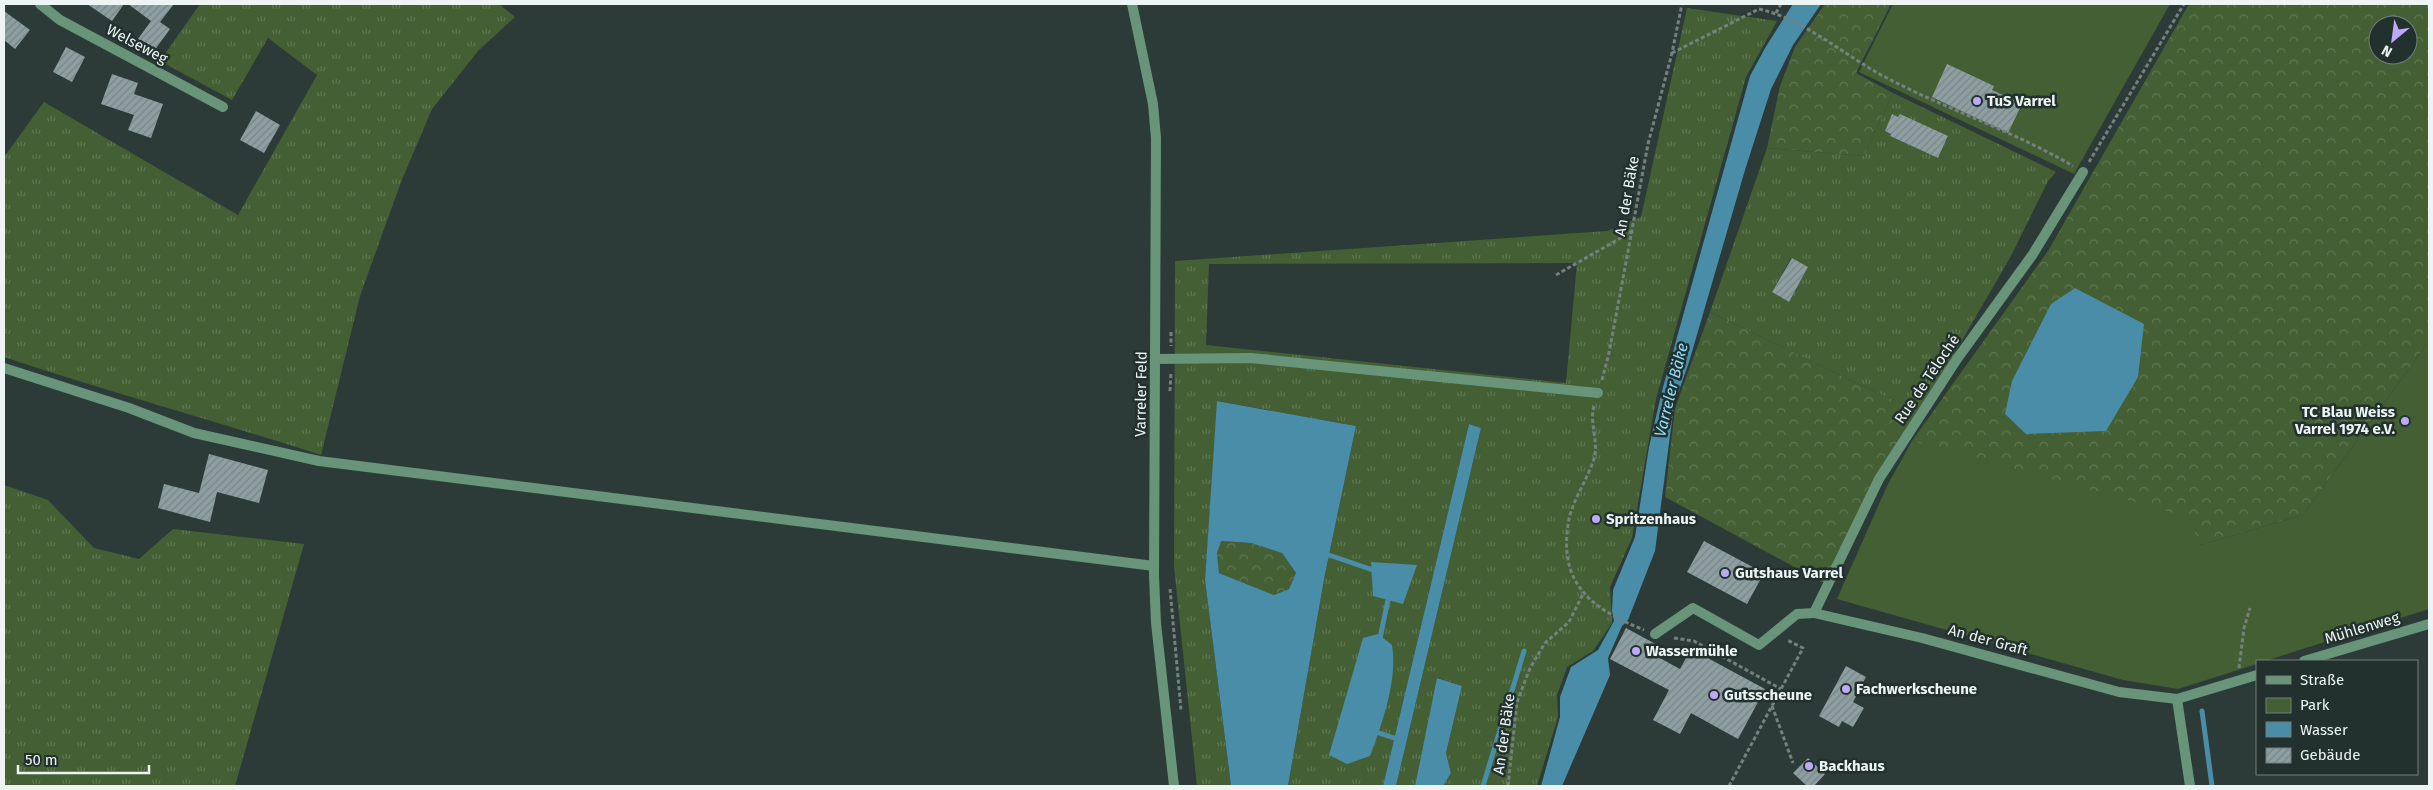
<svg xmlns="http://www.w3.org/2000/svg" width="2433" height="790" viewBox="0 0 2433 790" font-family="'Fira Sans',sans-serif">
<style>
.grass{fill:url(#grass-tufts);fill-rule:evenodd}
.forest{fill:url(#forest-crowns);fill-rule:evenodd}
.park{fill:#445f33}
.water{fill:#498da9;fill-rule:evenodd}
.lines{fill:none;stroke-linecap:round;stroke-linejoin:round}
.stream{stroke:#498da9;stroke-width:5}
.building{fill:url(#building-hatch)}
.path{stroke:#74817e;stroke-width:3;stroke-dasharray:4 2.5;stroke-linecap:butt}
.service{stroke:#689479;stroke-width:10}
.minor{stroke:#689479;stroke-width:10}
.poi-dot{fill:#bda9f5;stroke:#22312d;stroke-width:2}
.labels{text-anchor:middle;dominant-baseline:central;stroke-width:5;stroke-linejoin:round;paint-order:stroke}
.street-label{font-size:15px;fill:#ecf5f3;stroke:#22312d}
.poi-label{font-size:15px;font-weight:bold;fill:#ecf5f3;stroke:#22312d;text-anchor:start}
.water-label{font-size:16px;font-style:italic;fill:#8edbfc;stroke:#22312d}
</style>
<defs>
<pattern id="grass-tufts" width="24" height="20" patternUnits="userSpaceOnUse" patternTransform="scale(1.25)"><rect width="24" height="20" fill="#445f33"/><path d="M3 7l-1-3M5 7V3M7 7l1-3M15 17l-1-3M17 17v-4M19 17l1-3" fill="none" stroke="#5f7751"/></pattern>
<pattern id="forest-crowns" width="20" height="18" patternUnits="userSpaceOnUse" patternTransform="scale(1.25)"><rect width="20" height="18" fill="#445f33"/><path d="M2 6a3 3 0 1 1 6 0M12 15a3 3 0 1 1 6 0" fill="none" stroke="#5f7751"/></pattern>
<pattern id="building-hatch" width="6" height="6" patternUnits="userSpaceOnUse" patternTransform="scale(1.25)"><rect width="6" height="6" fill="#8e9fa1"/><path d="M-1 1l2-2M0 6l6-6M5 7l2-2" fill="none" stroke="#798687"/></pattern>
</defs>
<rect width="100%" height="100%" fill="#2c3b38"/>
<g class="grass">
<path d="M200 4H499L515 17 478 51 432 109 401 182 360 296 321 455C215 421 109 392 4 357V157L44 102 238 215 317 75 268 38 232 100 160 61Z"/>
<path d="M1687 8 1777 21 1746 77 1656 399 1632 538 1610 587 1612 623 1593 651 1567 667 1557 695 1558 717 1537 786H1443L1451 773 1446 753 1462 686 1438 678 1415 786H1396L1481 428 1469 424 1383 786H1288L1325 574 1356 426 1218 401 1205 580 1231 786H1197L1174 567 1175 261 1607 231 1641 217ZM1577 263 1566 383 1206 345 1209 264Z"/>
<path d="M1893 93 2056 172 2048 181 2011 256 1921 411 1875 392 1710 312 1767 148 1864 156ZM1892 115 1898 117 1900 115 1948 137 1938 158 1890 136 1891 134 1885 131ZM1791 258 1808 267 1789 302 1772 292Z"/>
<polygon points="4,485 48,500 94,548 139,559 173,529 304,544 235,786 4,786"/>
</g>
<g class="forest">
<polygon points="1825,4 1891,4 1856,73 1893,93 1864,156 1767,148 1780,86 1795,47"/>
<path d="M2189 4H2429V341L2303 515 2200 545 1912 441 2048 251ZM2378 25H2408V55H2378Z"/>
<polygon points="1710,312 1875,392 1921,411 1824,583 1665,497 1675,408"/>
<polygon points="1220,541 1251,543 1282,553 1296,573 1289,589 1274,595 1219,573 1217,553"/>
</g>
<g class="park">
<polygon points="1893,4 2170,4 2074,174 1859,72"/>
<polygon points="2429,341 2429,609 2265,661 2257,661 2257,664 2178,689 2123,680 1837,599 1887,486 1912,441 2188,517 2200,545 2303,515"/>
</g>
<g class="water">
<polygon points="1793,4 1821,4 1793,45 1771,89 1745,170 1689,362 1674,405 1655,551 1628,620 1622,626 1608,658 1610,675 1562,786 1541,786 1560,717 1560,697 1571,667 1598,650 1614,621 1612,611 1613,590 1635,537 1649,447 1662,391 1750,76 1765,48"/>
<polygon points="2075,288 2144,324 2138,377 2106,431 2026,434 2005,414 2012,381 2051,304"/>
<path d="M1217 401 1356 426 1325 574 1288 786H1231L1205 580ZM1221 541 1251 543 1282 553 1296 573 1289 589 1274 595 1219 573 1217 553Z"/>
<polygon points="1469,424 1481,428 1396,786 1383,786"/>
<polygon points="1371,562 1417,565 1403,604 1373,596"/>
<path d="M1378 634 1392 645C1398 679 1382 724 1370 756L1347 764 1329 755 1363 638Z"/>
<polygon points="1437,678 1462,686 1446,753 1451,773 1443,786 1415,786"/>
</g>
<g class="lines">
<g class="stream">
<polyline points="1329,555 1376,571"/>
<polyline points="1379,643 1389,595"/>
<polyline points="2202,711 2212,786"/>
<polyline points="1373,731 1394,738"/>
<polyline points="1483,786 1524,651"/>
</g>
</g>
<g class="building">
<polygon points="87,4 124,4 112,21"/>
<polygon points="128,4 174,4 160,22 170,29 154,51 138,39 151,21"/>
<polygon points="4,11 30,30 15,49 4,40"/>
<polygon points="66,47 85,57 72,82 53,72"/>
<polygon points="1947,64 1994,86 1992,90 2022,104 2008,133 1932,97"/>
<polygon points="112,74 138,83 134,94 163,104 151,138 128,130 134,115 101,104"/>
<polygon points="256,111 280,125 264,153 240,140"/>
<polygon points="1892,114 1898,117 1900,114 1948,136 1938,158 1890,136 1891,134 1885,131"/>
<polygon points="1792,258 1808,267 1789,302 1772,292"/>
<polygon points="209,454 268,470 259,503 217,492 210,522 158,508 164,484 199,493"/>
<polygon points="1704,541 1764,573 1747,604 1687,572"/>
<polygon points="1626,628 1661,647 1656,656 1680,669 1691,649 1765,689 1738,739 1691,713 1680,734 1653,720 1669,690 1610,659"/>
<polygon points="1846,666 1866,677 1853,702 1864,708 1853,727 1842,721 1839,727 1819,716"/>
<polygon points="1808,758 1825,774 1814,786 1807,786 1793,773"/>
</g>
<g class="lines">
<g class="path">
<polyline points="1776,13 1781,4"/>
<path d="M1672 53 1759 9C1802 19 1838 50 1876 72 1939 107 2010 129 2073 166"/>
<polyline points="2089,162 2184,4"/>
<polyline points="1556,275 1633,231"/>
<polyline points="1171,332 1171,346"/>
<polyline points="1602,380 1609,353 1648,144 1672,53 1682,4"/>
<polyline points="1170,391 1171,372"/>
<path d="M1594 406C1589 423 1599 441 1594 459 1588 478 1573 500 1569 519 1557 583 1590 608 1644 630"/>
<polyline points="1170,589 1181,710"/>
<polyline points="1674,638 1694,641 1781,689"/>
<polyline points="2239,668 2244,628 2250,608"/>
<polyline points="1772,706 1793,763"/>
<polyline points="1508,786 1517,702 1530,668 1545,643 1569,622 1583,594"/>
<polyline points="1729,786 1803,648 1787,640"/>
</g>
<g class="service">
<polyline points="1156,359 1251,358 1598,393"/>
<polyline points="4,368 129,408 194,433 319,461 1154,566"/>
<polyline points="1655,634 1693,608 1759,645 1797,614 1814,613 1879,479 1957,359 2033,254 2083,172"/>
</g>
<g class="minor">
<polyline points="40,4 60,20 223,107"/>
<polyline points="1132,4 1153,104 1156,138 1154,576 1156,623 1174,786"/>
<polyline points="1814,613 1922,638 2119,692 2177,699 2257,675"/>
<polyline points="2304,661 2429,624"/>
<polyline points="2177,699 2190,786"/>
</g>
</g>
<g class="poi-dot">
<circle cx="1977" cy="101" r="5"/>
<circle cx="2405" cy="421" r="5"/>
<circle cx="1596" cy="519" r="5"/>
<circle cx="1725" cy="573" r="5"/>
<circle cx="1636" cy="651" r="5"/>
<circle cx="1846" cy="689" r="5"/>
<circle cx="1714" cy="695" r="5"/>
<circle cx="1809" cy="766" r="5"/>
</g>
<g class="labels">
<g class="street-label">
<text transform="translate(137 44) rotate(28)">Welseweg</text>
<text transform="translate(1627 196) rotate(-80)">An der Bäke</text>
<text transform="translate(1927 379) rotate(-56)">Rue de Téloché</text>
<text transform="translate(1141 394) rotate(-89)">Varreler Feld</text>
<text transform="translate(2362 628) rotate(-17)">Mühlenweg</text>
<text transform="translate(1988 640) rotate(15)">An der Graft</text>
<text transform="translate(1504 734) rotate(-82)">An der Bäke</text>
</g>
<g class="poi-label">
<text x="1987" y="101">TuS Varrel</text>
<text x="2395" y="412" text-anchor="end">TC Blau Weiss<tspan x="2395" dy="17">Varrel 1974 e.V.</tspan></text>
<text x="1606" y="519">Spritzenhaus</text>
<text x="1735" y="573">Gutshaus Varrel</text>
<text x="1646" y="651">Wassermühle</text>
<text x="1856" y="689">Fachwerkscheune</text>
<text x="1724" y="695">Gutsscheune</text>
<text x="1819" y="766">Backhaus</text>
</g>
<g class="water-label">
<text transform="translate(1671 390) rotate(-76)">Varreler Bäke</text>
</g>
</g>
<rect width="2433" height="790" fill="none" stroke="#ecf5f3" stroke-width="10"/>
<rect x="2256" y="660" width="162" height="115" fill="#22312d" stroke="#737f7c"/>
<rect x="2266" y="676" width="25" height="8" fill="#689479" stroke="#737f7c"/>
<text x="2300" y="685" font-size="15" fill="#ecf5f3">Straße</text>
<rect x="2266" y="698" width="25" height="15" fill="#445f33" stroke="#737f7c"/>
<text x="2300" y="710" font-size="15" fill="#ecf5f3">Park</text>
<rect x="2266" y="722" width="25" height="15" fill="#498da9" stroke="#737f7c"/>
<text x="2300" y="735" font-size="15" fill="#ecf5f3">Wasser</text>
<rect x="2266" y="748" width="25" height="15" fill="url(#building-hatch)" stroke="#737f7c"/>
<text x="2300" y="760" font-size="15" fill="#ecf5f3">Gebäude</text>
<g transform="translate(2393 40) rotate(209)"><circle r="24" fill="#22312d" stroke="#737f7c"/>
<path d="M0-4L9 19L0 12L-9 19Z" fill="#bda9f5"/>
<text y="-8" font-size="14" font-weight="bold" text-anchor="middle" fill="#ecf5f3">N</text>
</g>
<path d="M18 765v8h131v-8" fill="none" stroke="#ecf5f3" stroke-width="2.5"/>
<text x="25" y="765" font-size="15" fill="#ecf5f3" stroke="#22312d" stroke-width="4" paint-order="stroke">50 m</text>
</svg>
